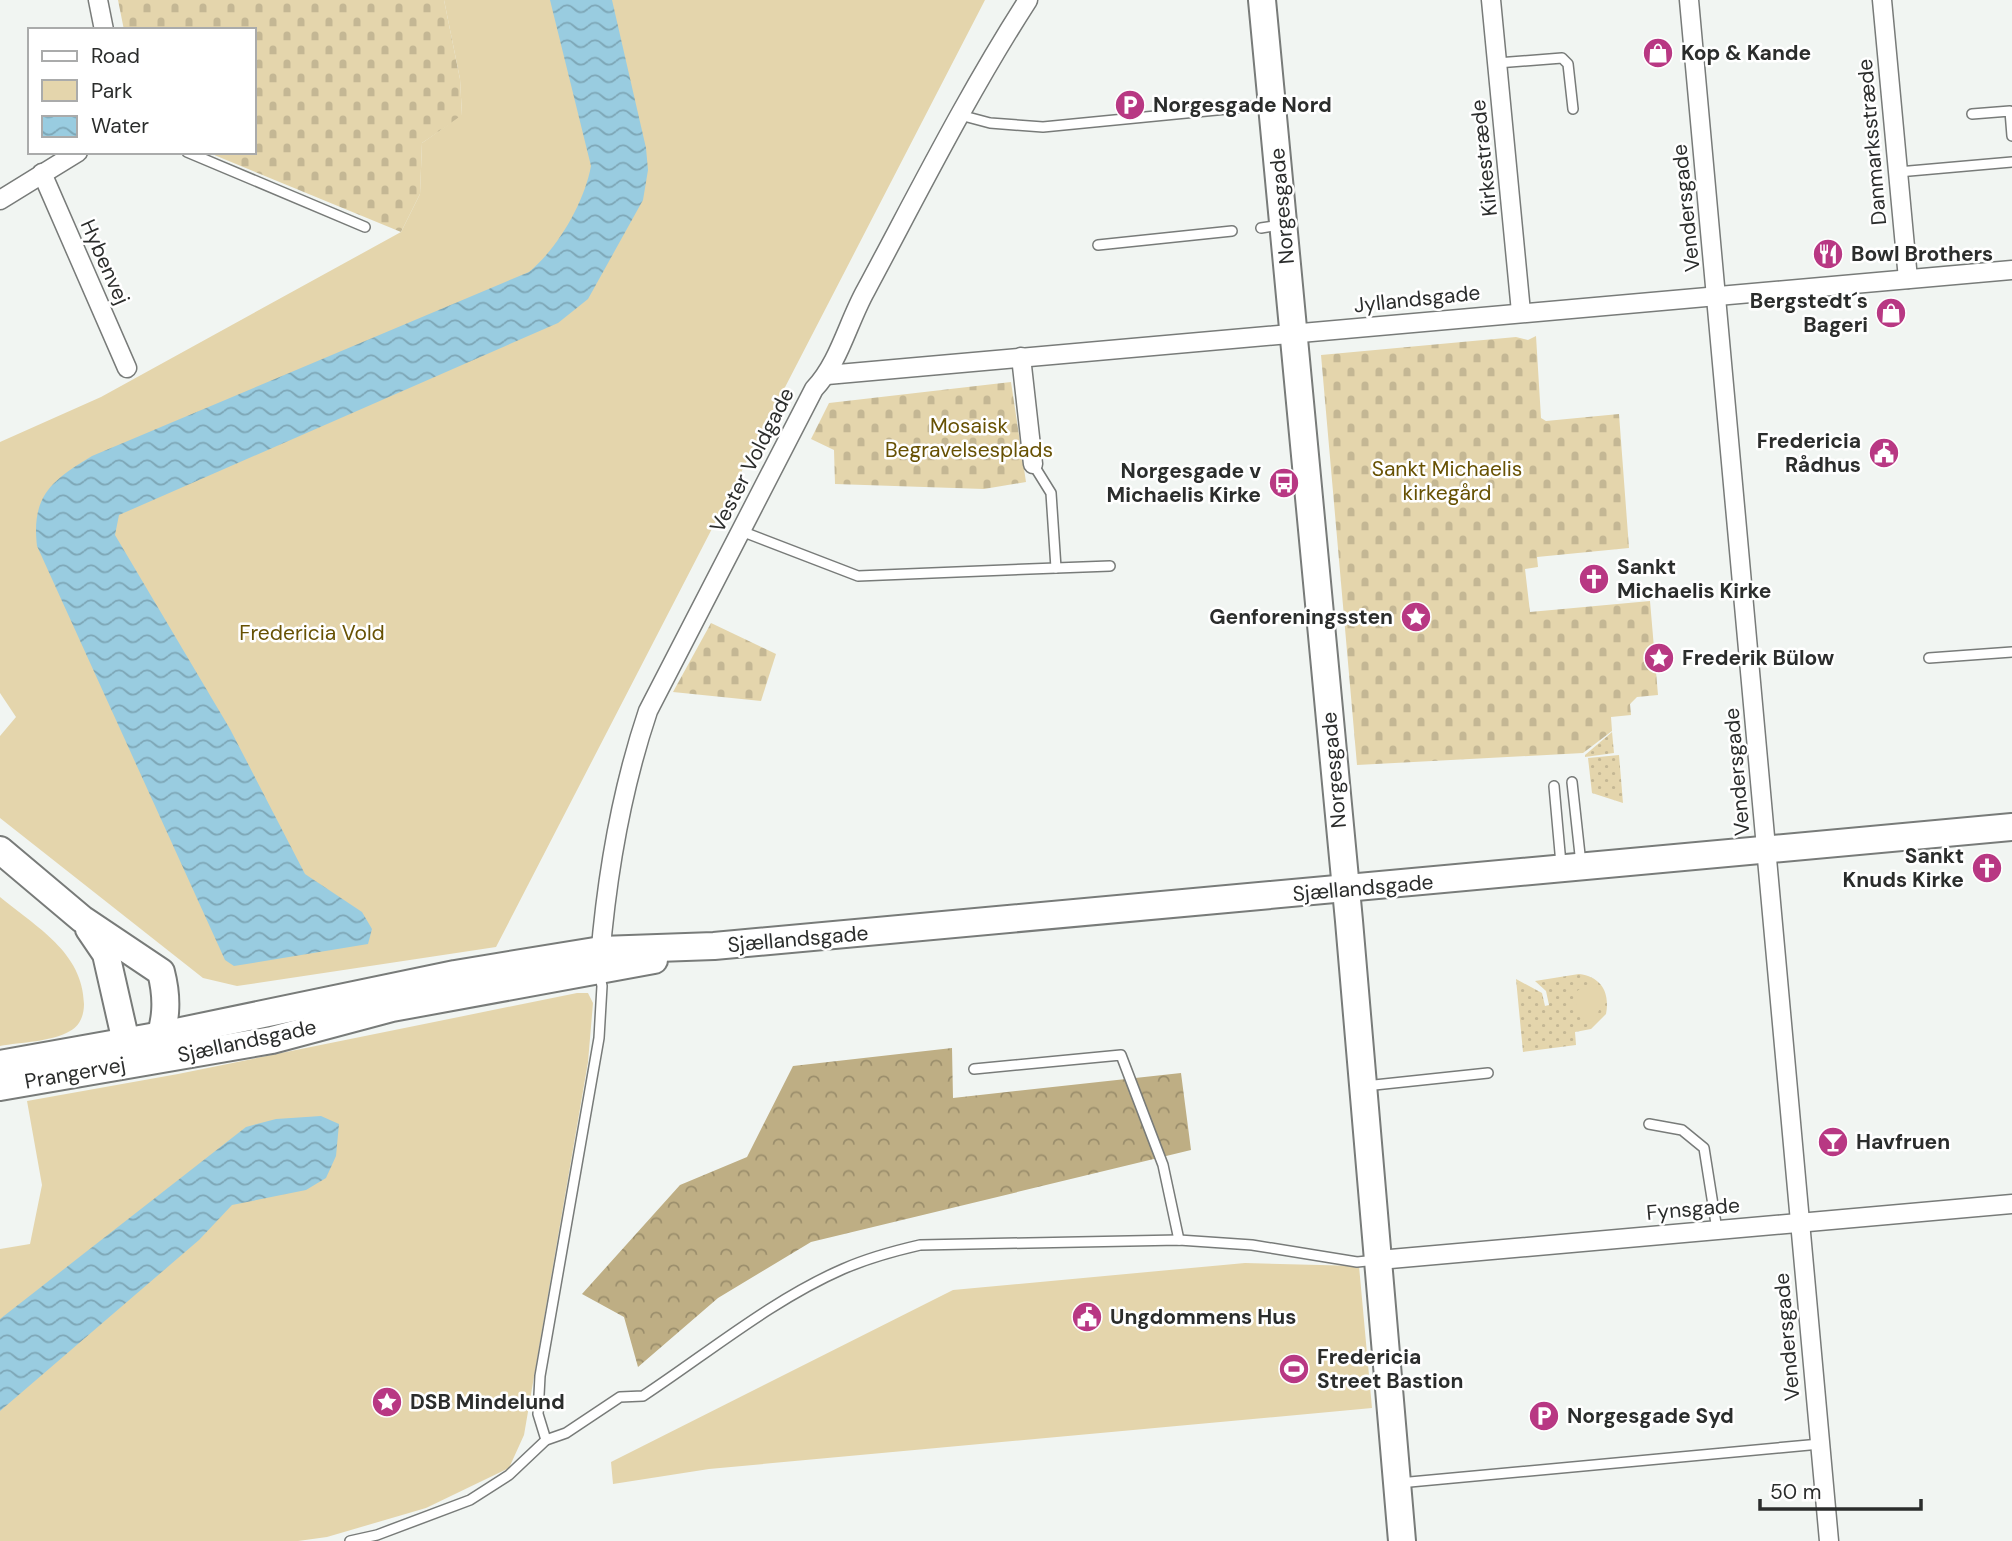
<svg xmlns="http://www.w3.org/2000/svg" width="2012" height="1541" viewBox="0 0 2012 1541" font-family="'DM Sans',sans-serif">
<style>
.grass{fill:url(#grass-dots)}
.forest{fill:url(#forest-crowns)}
.cemetery{fill:url(#cemetery-stones)}
.park{fill:#e4d5ac}
.water{fill:url(#water-waves)}
.lines{fill:none;stroke-linecap:round;stroke-linejoin:round}
.lane-casing{stroke:#787b79;stroke-width:12}
.street-casing{stroke:#787b79;stroke-width:21}
.secondary-casing{stroke:#787b79;stroke-width:30}
.lane{stroke:#fff;stroke-width:9}
.street{stroke:#fff;stroke-width:18}
.secondary{stroke:#fff;stroke-width:26}
.labels{text-anchor:middle;dominant-baseline:central;stroke-width:5;stroke-linejoin:round;paint-order:stroke}
.poi-label{font-size:21px;font-weight:bold;fill:#2b2d2c;stroke:#fff;text-anchor:start}
.street-label{font-size:21px;fill:#2b2d2c;stroke:#fff}
.park-label{font-size:21px;fill:#675103;stroke:#fff}
</style>
<defs>
<pattern id="grass-dots" width="8" height="8" patternUnits="userSpaceOnUse" patternTransform="scale(1.75)"><rect width="8" height="8" fill="#e4d5ac"/><path d="M2 2h.1M6 6h.1" fill="none" stroke="#c4b794" stroke-width="1.8" stroke-linecap="round"/></pattern>
<pattern id="forest-crowns" width="20" height="18" patternUnits="userSpaceOnUse" patternTransform="scale(1.75)"><rect width="20" height="18" fill="#beae84"/><path d="M2 6a3 3 0 1 1 6 0M12 15a3 3 0 1 1 6 0" fill="none" stroke="#9b8e6c"/></pattern>
<pattern id="cemetery-stones" width="16" height="16" patternUnits="userSpaceOnUse" patternTransform="scale(1.75)"><rect width="16" height="16" fill="#e4d5ac"/><path d="M2 7V4a2 2 0 0 1 4 0v3zM10 15v-3a2 2 0 0 1 4 0v3z" fill="#c4b794"/></pattern>
<pattern id="water-waves" width="16" height="10" patternUnits="userSpaceOnUse" patternTransform="scale(1.75)"><rect width="16" height="10" fill="#99cce0"/><path d="M0 5q4-4 8 0t8 0" fill="none" stroke="#7da6b6"/></pattern>
</defs>
<rect width="100%" height="100%" fill="#f1f5f2"/>
<g class="grass">
<polygon points="1612,732 1614,753 1585,757 1585,755"/>
<polygon points="1619,755 1623,803 1592,793 1588,758"/>
<path d="M1579 974C1602 977 1610 993 1606 1014L1591 1029 1575 1032 1576 1045 1523 1052 1516 979 1542 993 1545 1006 1549 1005 1546 991 1535 981Z"/>
</g>
<polygon class="forest" points="952,1048 953,1098 1181,1073 1191,1150 811,1242 718,1298 638,1367 624,1317 582,1294 680,1185 747,1157 793,1066"/>
<g class="cemetery">
<polygon points="118,0 444,0 460,79 462,116 422,143 420,194 401,232 207,152 254,152 254,30 124,30"/>
<polygon points="1536,336 1541,418 1546,421 1619,414 1629,548 1537,557 1538,567 1525,569 1530,612 1650,601 1658,695 1637,697 1630,704 1631,715 1611,717 1612,731 1583,753 1357,765 1321,355 1516,337 1528,340"/>
<polygon points="1011,382 1026,482 984,489 835,484 834,450 811,439 829,403"/>
<polygon points="711,623 776,654 761,701 673,692"/>
</g>
<g class="park">
<polygon points="444,0 985,0 496,947 237,986 203,978 0,818 0,736 16,717 0,693 0,442 101,397 401,232 420,194 422,143 462,115 460,79"/>
<path d="M0 897C36 927 83 952 84 1004 84 1015 80 1026 70 1031 51 1042 21 1042 0 1046Z"/>
<polygon points="1584,986 1595,987 1604,996 1595,1021 1588,1022 1577,1015 1577,991"/>
<polygon points="577,993 588,993 593,1003 588,1062 524,1435 509,1468 426,1508 327,1537 298,1541 0,1541 0,1249 30,1244 42,1185 27,1101 178,1074"/>
<polygon points="1245,1263 1359,1266 1372,1408 709,1469 613,1484 611,1462 953,1290"/>
</g>
<g class="water">
<path d="M550 0H612L646 148 648 170 643 200 588 299 558 323 119 515 115 535 230 729 305 874 362 912 372 929 368 944 234 966 225 960 37 546C31 496 52 480 92 456L529 272C558 248 584 203 591 166Z"/>
<polygon points="321,1116 339,1124 336,1156 326,1178 306,1190 232,1205 199,1240 0,1411 0,1319 246,1127 276,1119"/>
</g>
<g class="lines">
<g class="lane-casing">
<g id="lane">
<polyline points="1497,63 1562,58 1568,64 1573,109"/>
<polyline points="1972,114 2010,111 2012,136"/>
<polyline points="960,115 990,123 1043,127 1268,105"/>
<polyline points="187,152 365,227"/>
<polyline points="1898,172 2012,162"/>
<polyline points="1261,228 1280,225"/>
<polyline points="1098,245 1232,231"/>
<polyline points="741,531 858,576 1056,568 1051,493 1033,464"/>
<polyline points="1056,568 1110,566"/>
<polyline points="1929,658 2012,652"/>
<polyline points="1572,782 1581,864"/>
<polyline points="1554,786 1561,864"/>
<polyline points="974,1069 1121,1055 1163,1165 1179,1240"/>
<polyline points="1365,1086 1488,1073"/>
<polyline points="1649,1124 1682,1130 1704,1148 1717,1230"/>
<polyline points="546,1440 538,1414 540,1376 599,1038 602,986 599,972"/>
<polyline points="1399,1483 1820,1444"/>
<path d="M350 1541 377 1535 470 1500 509 1475 546 1440 566 1433 620 1397 643 1396C708 1353 772 1300 843 1269 868 1258 894 1251 920 1245L1179 1240 1252 1245 1357 1262 1377 1260"/>
</g>
</g>
<g class="street-casing">
<g id="street">
<polyline points="98,0 104,30"/>
<polyline points="1491,0 1521,312"/>
<polyline points="1689,0 1829,1541"/>
<polyline points="1882,0 1908,279"/>
<polyline points="42,173 127,368"/>
<polyline points="0,200 78,152"/>
<polyline points="1021,357 1033,464"/>
<polyline points="827,375 2012,270"/>
<path d="M600 958C607 874 621 791 648 711L814 389C839 363 848 322 866 290 918 193 968 93 1028 0"/>
<polyline points="1379,1260 2012,1204"/>
</g>
</g>
<g class="secondary-casing">
<g id="secondary">
<polyline points="1262,0 1349,921 1402,1541"/>
<path d="M0 850 82 919 161 972C168 999 167 1023 155 1050"/>
<polyline points="89,929 106,954 126,1042 138,1052"/>
<polyline points="0,1064 162,1035 455,974 601,950 714,946 2012,827"/>
<polyline points="0,1087 272,1040 392,1008 654,960"/>
</g>
</g>
<use href="#lane" class="lane"/>
<use href="#street" class="street"/>
<use href="#secondary" class="secondary"/>
</g>
<defs>
<g id="shop-disc" transform="scale(1.575)"><circle r="9.5" fill="#b83883" stroke="#fff"/><path d="M-5-2.5h2.3a2.7 3.5 0 0 1 5.4 0H5L5.5 6h-11ZM-1.5-2.5h3a1.5 2.3 0 0 0-3 0Z" fill="#fff"/></g>
<g id="parking-disc" transform="scale(1.575)"><circle r="9.5" fill="#b83883" stroke="#fff"/><path d="M-3.5-5.5H1a3.5 3.5 0 0 1 0 7H-1V5.5H-3.5ZM-1-3.4V-.6H.8a1.4 1.4 0 0 0 0-2.8Z" fill="#fff"/></g>
<g id="restaurant-disc" transform="scale(1.575)"><circle r="9.5" fill="#b83883" stroke="#fff"/><path d="M-5-6h1v4h1v-4h1v4h1v-4h1v5L-1.5 .5V6h-2V.5L-5-1ZM5-6V6H3V1.5H1.5Q1.5-4 5-6Z" fill="#fff"/></g>
<g id="civic-disc" transform="scale(1.575)"><circle r="9.5" fill="#b83883" stroke="#fff"/><path d="M-.6-6.5H3V-4.5H.6V-3L4-1V1h2V6H-6V1h2V-1L-.6-3ZM-1.2 2.5V6h2.4V2.5Z" fill="#fff"/></g>
<g id="bus-disc" transform="scale(1.575)"><circle r="9.5" fill="#b83883" stroke="#fff"/><path d="M-5-6H5V4H4V6H2V4H-2V6H-4V4H-5ZM-3.5-4V0h7V-4ZM-3.5 1.2v1.5H-2V1.2ZM2 1.2v1.5H3.5V1.2Z" fill="#fff"/></g>
<g id="church-disc" transform="scale(1.575)"><circle r="9.5" fill="#b83883" stroke="#fff"/><path d="M-1.2-6h2.4v3.5h3.3v2.4h-3.3V6h-2.4V-.1h-3.3v-2.4h3.3Z" fill="#fff"/></g>
<g id="sight-disc" transform="scale(1.575)"><circle r="9.5" fill="#b83883" stroke="#fff"/><path d="M0-6L1.8-2.2L6-1.7L2.9 1.2L3.7 5.4L0 3.3L-3.7 5.4L-2.9 1.2L-6-1.7L-1.8-2.2Z" fill="#fff"/></g>
<g id="bar-disc" transform="scale(1.575)"><circle r="9.5" fill="#b83883" stroke="#fff"/><path d="M-6-5H6L.8 .8V4.5H3.5V6h-7V4.5H-.8V.8Z" fill="#fff"/></g>
<g id="stadium-disc" transform="scale(1.575)"><circle r="9.5" fill="#b83883" stroke="#fff"/><path d="M0-5a6.5 5 0 1 0 0 10a6.5 5 0 1 0 0-10ZM-3.5-1.8h7v3.6h-7Z" fill="#fff"/></g>
</defs>
<g fill-rule="evenodd">
<use href="#shop-disc" x="1658" y="53"/>
<use href="#parking-disc" x="1130" y="105"/>
<use href="#restaurant-disc" x="1828" y="254"/>
<use href="#shop-disc" x="1891" y="313"/>
<use href="#civic-disc" x="1884" y="453"/>
<use href="#bus-disc" x="1284" y="483"/>
<use href="#church-disc" x="1594" y="579"/>
<use href="#sight-disc" x="1416" y="617"/>
<use href="#sight-disc" x="1659" y="658"/>
<use href="#church-disc" x="1987" y="868"/>
<use href="#bar-disc" x="1833" y="1142"/>
<use href="#civic-disc" x="1087" y="1317"/>
<use href="#stadium-disc" x="1294" y="1369"/>
<use href="#sight-disc" x="387" y="1402"/>
<use href="#parking-disc" x="1544" y="1416"/>
</g>
<g class="labels">
<g class="poi-label">
<text x="1681" y="53">Kop &amp; Kande</text>
<text x="1153" y="105">Norgesgade Nord</text>
<text x="1851" y="254">Bowl Brothers</text>
<text x="1868" y="301" text-anchor="end">Bergstedt´s<tspan x="1868" dy="24">Bageri</tspan></text>
<text x="1861" y="441" text-anchor="end">Fredericia<tspan x="1861" dy="24">Rådhus</tspan></text>
<text x="1261" y="471" text-anchor="end">Norgesgade v<tspan x="1261" dy="24">Michaelis Kirke</tspan></text>
<text x="1617" y="567">Sankt<tspan x="1617" dy="24">Michaelis Kirke</tspan></text>
<text x="1393" y="617" text-anchor="end">Genforeningssten</text>
<text x="1682" y="658">Frederik Bülow</text>
<text x="1964" y="856" text-anchor="end">Sankt<tspan x="1964" dy="24">Knuds Kirke</tspan></text>
<text x="1856" y="1142">Havfruen</text>
<text x="1110" y="1317">Ungdommens Hus</text>
<text x="1317" y="1357">Fredericia<tspan x="1317" dy="24">Street Bastion</tspan></text>
<text x="410" y="1402">DSB Mindelund</text>
<text x="1567" y="1416">Norgesgade Syd</text>
</g>
<g class="street-label">
<text transform="translate(1872 142) rotate(-95)">Danmarksstræde</text>
<text transform="translate(1484 158) rotate(-96)">Kirkestræde</text>
<text transform="translate(1282 206) rotate(-95)">Norgesgade</text>
<text transform="translate(1686 208) rotate(-96)">Vendersgade</text>
<text transform="translate(105 262) rotate(66)">Hybenvej</text>
<text transform="translate(1417 299) rotate(-6)">Jyllandsgade</text>
<text transform="translate(752 460) rotate(-63)">Vester Voldgade</text>
<text transform="translate(1334 770) rotate(-95)">Norgesgade</text>
<text transform="translate(1737 772) rotate(-95)">Vendersgade</text>
<text transform="translate(1363 888) rotate(-5)">Sjællandsgade</text>
<text transform="translate(798 939) rotate(-5)">Sjællandsgade</text>
<text transform="translate(247 1041) rotate(-12)">Sjællandsgade</text>
<text transform="translate(75 1073) rotate(-10)">Prangervej</text>
<text transform="translate(1693 1209) rotate(-5)">Fynsgade</text>
<text transform="translate(1787 1337) rotate(-95)">Vendersgade</text>
</g>
<g class="park-label">
<text x="969" y="426">Mosaisk<tspan x="969" dy="24">Begravelsesplads</tspan></text>
<text x="1447" y="469">Sankt Michaelis<tspan x="1447" dy="24">kirkegård</tspan></text>
<text x="312" y="633">Fredericia Vold</text>
</g>
</g>
<rect x="28" y="28" width="228" height="126" fill="#ffffff" stroke="#aaabab" stroke-width="2"/>
<rect x="42" y="51" width="35" height="10" fill="#ffffff" stroke="#aaabab" stroke-width="2"/>
<text x="91" y="63" font-size="21" fill="#2b2d2c">Road</text>
<rect x="42" y="80" width="35" height="21" fill="#e4d5ac" stroke="#aaabab" stroke-width="2"/>
<text x="91" y="98" font-size="21" fill="#2b2d2c">Park</text>
<rect x="42" y="116" width="35" height="21" fill="url(#water-waves)" stroke="#aaabab" stroke-width="2"/>
<text x="91" y="133" font-size="21" fill="#2b2d2c">Water</text>
<path d="M1760 1499v10h161v-10" fill="none" stroke="#2b2d2c" stroke-width="3.5"/>
<text x="1770" y="1499" font-size="21" fill="#2b2d2c" stroke="#ffffff" stroke-width="5" paint-order="stroke">50 m</text>
</svg>
